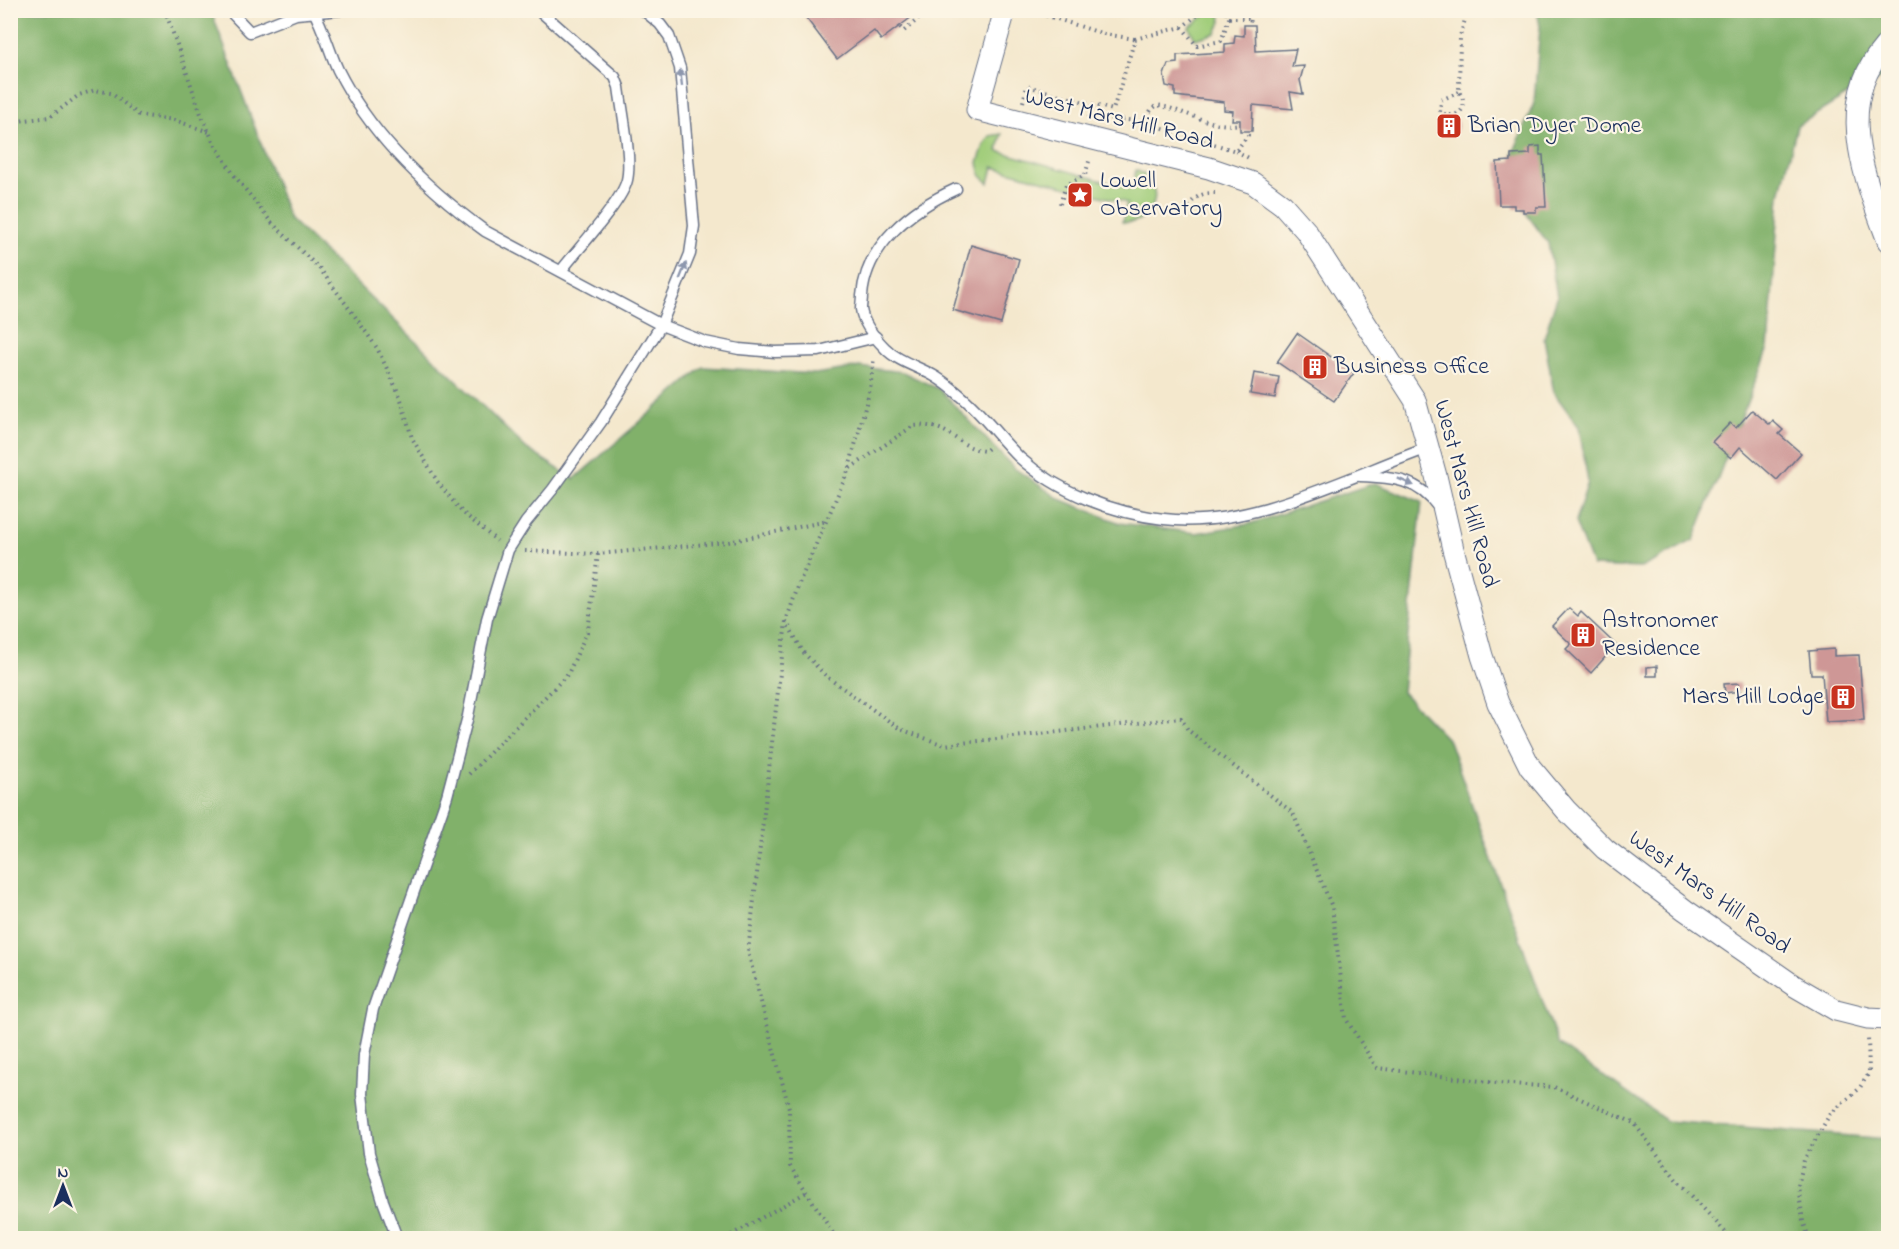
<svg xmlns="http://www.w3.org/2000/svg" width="1899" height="1249" viewBox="0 0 1899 1249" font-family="'Indie Flower',sans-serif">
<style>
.green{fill:#a2ce7b;stroke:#5e7e6c;stroke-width:1.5}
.forest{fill:#81b16b;stroke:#4e7064;stroke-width:1.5}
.building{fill:#ce9796}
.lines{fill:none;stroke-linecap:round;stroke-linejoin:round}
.service-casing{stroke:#677085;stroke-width:13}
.minor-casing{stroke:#677085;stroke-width:23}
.path{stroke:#677085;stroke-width:4;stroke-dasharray:1.5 4.5;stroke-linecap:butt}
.service{stroke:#fff;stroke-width:10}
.minor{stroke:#fff;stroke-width:21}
.oneway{fill:#8d97ae}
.labels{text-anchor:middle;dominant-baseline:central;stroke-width:4.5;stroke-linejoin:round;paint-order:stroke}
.street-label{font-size:24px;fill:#1b2f5e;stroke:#fcf5e5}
.poi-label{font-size:24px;fill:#1b2f5e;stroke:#fcf5e5;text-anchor:start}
</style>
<rect width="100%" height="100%" fill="#fcf5e5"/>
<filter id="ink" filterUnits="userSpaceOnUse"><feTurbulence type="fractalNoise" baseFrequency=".0167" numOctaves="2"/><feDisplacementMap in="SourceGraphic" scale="12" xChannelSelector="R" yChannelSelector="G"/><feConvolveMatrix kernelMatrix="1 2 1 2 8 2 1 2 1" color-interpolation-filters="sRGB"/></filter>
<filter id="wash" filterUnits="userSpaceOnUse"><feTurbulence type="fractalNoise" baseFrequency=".008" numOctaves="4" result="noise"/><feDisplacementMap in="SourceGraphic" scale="24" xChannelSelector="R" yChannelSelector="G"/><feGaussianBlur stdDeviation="1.35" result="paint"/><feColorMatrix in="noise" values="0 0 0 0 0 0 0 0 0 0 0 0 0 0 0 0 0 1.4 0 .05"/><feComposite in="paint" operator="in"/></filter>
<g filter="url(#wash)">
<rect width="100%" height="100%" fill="#f4e8cd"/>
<g class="green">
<polygon points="1212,10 1220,11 1221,22 1216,33 1195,39 1189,27"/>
<path d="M1002 134 998 151 1131 189 1136 170C1140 172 1146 175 1148 178 1165 199 1147 226 1122 222L1127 203 993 167 989 183 981 176 978 163 984 145 990 136Z"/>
</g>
<g class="forest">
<polygon points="10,11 211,11 289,218 527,449 574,479 703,367 815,374 860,367 903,372 939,389 1014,468 1060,499 1120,523 1196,533 1249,524 1375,483 1422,502 1402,692 1449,741 1558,1044 1667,1121 1888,1139 1888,1238 11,1238"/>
<polygon points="1537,11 1888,11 1888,75 1858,88 1797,126 1780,195 1768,348 1694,540 1641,568 1592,566 1575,522 1588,482 1579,427 1554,393 1544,338 1557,297 1548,243 1523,209 1513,154 1534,103 1540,26"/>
</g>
<g id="blocks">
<g class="building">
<polygon points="808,10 921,10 881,40 874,31 837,59 803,14"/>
<polygon points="1244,25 1255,25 1256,51 1296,49 1292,67 1304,66 1300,80 1303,94 1290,92 1293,109 1253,105 1252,131 1240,131 1240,120 1232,120 1233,111 1224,110 1224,102 1175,96 1175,88 1166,86 1164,75 1168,64 1177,63 1177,55 1225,52 1225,44 1234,43 1235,35 1244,36"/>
<circle cx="1449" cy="126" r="9"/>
<polygon points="1540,146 1540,155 1543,155 1546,207 1536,207 1536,212 1523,212 1523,209 1514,209 1514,205 1499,205 1497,162 1511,161 1511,155 1530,154 1530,147"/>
<polygon points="971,245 1019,259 1001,324 953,310"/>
<polygon points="1297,333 1354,373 1334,401 1277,362"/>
<polygon points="1254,373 1279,377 1275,398 1250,394"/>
<polygon points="1752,410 1770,425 1773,421 1783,430 1779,434 1801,453 1777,480 1740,447 1731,458 1712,442 1730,423 1736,428"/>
<polygon points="1569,608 1578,616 1581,612 1616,645 1591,673 1566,649 1571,644 1552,626"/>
<polygon points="1834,649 1834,656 1859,655 1864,720 1826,722 1822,674 1811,674 1809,651"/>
<polygon points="1657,666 1657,676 1647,676 1647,667"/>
<polygon points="1739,683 1740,691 1725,693 1724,684"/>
</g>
</g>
</g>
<g filter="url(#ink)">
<use href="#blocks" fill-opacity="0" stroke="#677085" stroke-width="1.5"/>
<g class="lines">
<g class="service-casing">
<g id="service">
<polyline points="229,10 250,32 296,14 340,10"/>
<path d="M313 10C324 29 329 51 338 70 371 136 426 188 485 231L661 325 705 342 739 349 775 352 819 351 876 337"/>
<path d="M539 10 615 77 619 87C622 111 632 159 627 180 622 202 576 251 561 271"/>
<path d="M956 189C912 209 866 244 862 296 862 300 861 305 861 309 863 324 875 338 885 348 898 362 920 367 936 377 944 382 953 389 961 396 983 414 1000 439 1020 458 1059 493 1113 513 1164 519 1249 530 1349 476 1428 448"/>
<path d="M1360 476C1393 477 1418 479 1439 508"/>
<polyline points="397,1238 383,1201 369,1153 362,1094 364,1055 373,1009 447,796 468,716 487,619 508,550 526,522 553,489 601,422 661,325 690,254 694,226 680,68 669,36 660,24 643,10"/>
</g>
</g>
<g class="minor-casing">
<g id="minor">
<polyline points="1005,10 977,110 1209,168 1253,183 1283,205 1306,231 1415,400 1436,476 1453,549 1482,656 1498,703 1530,767 1566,810 1605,849 1685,910 1793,985 1836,1010 1868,1018 1888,1019"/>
<path d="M1888 42C1883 49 1876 56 1872 64 1839 118 1868 187 1888 241"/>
</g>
</g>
<g class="path">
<polyline points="165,10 201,114 213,141 234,175 271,222 320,269 354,315 377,348 400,396 412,438 437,481 461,511 497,541"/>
<polyline points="1029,10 1104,34 1135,39"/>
<polyline points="1229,18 1251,18 1250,25"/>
<polyline points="900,27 904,31 929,10"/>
<polyline points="1182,27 1197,46 1221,41 1229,18 1225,10"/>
<path d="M1459 92 1441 100 1440 112C1457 121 1471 108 1459 92L1460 36 1468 10"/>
<polyline points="1023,102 1027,86 1113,110 1135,39 1182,27 1204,10"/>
<polyline points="1089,118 1093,104"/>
<polyline points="1110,118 1144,122 1236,151 1248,135 1247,131"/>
<polyline points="10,122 50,117 79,95 95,90 111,93 139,115 174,120 209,132"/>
<path d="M1144 122 1151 110 1157 105C1185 110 1212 129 1240 124"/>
<polyline points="1236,151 1249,158"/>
<polyline points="1060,204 1066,185 1085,175 1090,158"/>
<path d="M1188 206C1197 196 1201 193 1215 193"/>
<polyline points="849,468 870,389 874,358"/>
<polyline points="525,551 598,554 728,542 827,521"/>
<polyline points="786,621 803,652 827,677 900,729 944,745 1181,718 1188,730 1293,813 1332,907 1346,1019 1377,1068 1497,1083 1554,1087 1634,1123 1676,1179 1731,1238"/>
<polyline points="469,774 568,674 588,630 598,554"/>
<polyline points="294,1238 326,1234 340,1238"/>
<polyline points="726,1238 807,1192"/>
<path d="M836 1238 790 1166 789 1108 748 952 786 621 800 581 849 469 913 426C951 422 954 447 985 451L990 447"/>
<polyline points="1809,1238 1803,1221 1798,1186 1804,1160 1830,1114 1859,1089 1869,1073 1868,1037"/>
</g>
<use href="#service" class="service"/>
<use href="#minor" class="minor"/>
</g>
<defs><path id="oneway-solid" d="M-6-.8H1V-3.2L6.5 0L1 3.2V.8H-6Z" transform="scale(1.5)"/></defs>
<g class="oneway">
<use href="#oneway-solid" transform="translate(681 78) rotate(-97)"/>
<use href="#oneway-solid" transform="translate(683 271) rotate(-68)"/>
<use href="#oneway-solid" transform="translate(1406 482) rotate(24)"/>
</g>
</g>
<defs>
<g id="building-square" transform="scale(1.35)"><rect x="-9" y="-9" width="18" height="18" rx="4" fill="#c8321e" stroke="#fcf5e5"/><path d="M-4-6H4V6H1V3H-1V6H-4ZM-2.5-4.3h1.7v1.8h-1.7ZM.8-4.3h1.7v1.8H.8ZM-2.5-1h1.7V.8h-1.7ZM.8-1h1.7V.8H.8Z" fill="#fff"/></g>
<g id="sight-square" transform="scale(1.35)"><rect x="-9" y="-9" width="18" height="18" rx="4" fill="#c8321e" stroke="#fcf5e5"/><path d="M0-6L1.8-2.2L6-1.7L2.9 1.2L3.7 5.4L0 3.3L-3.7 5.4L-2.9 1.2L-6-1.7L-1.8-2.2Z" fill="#fff"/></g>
</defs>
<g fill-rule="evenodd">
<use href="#building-square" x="1449" y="126"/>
<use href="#sight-square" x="1080" y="195"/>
<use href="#building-square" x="1315" y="367"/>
<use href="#building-square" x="1583" y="635"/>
<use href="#building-square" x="1843" y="697"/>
</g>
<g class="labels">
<g class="street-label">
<text transform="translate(1119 120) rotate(14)">West Mars Hill Road</text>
<text transform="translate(1465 494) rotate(75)">West Mars Hill Road</text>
<text transform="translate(1709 893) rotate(36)">West Mars Hill Road</text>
</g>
<g class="poi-label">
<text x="1468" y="126">Brian Dyer Dome</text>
<text x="1100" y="181">Lowell<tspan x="1100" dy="28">Observatory</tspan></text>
<text x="1334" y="367">Business Office</text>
<text x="1602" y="621">Astronomer<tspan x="1602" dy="28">Residence</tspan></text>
<text x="1824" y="697" text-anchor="end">Mars Hill Lodge</text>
</g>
</g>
<rect width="1899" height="1249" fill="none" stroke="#fcf5e5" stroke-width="36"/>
<g transform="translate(63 1186)" stroke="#fcf5e5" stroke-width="4.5" paint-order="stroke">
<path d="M0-4.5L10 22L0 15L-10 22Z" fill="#1b2f5e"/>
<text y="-9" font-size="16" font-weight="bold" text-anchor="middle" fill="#1b2f5e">N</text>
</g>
</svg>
